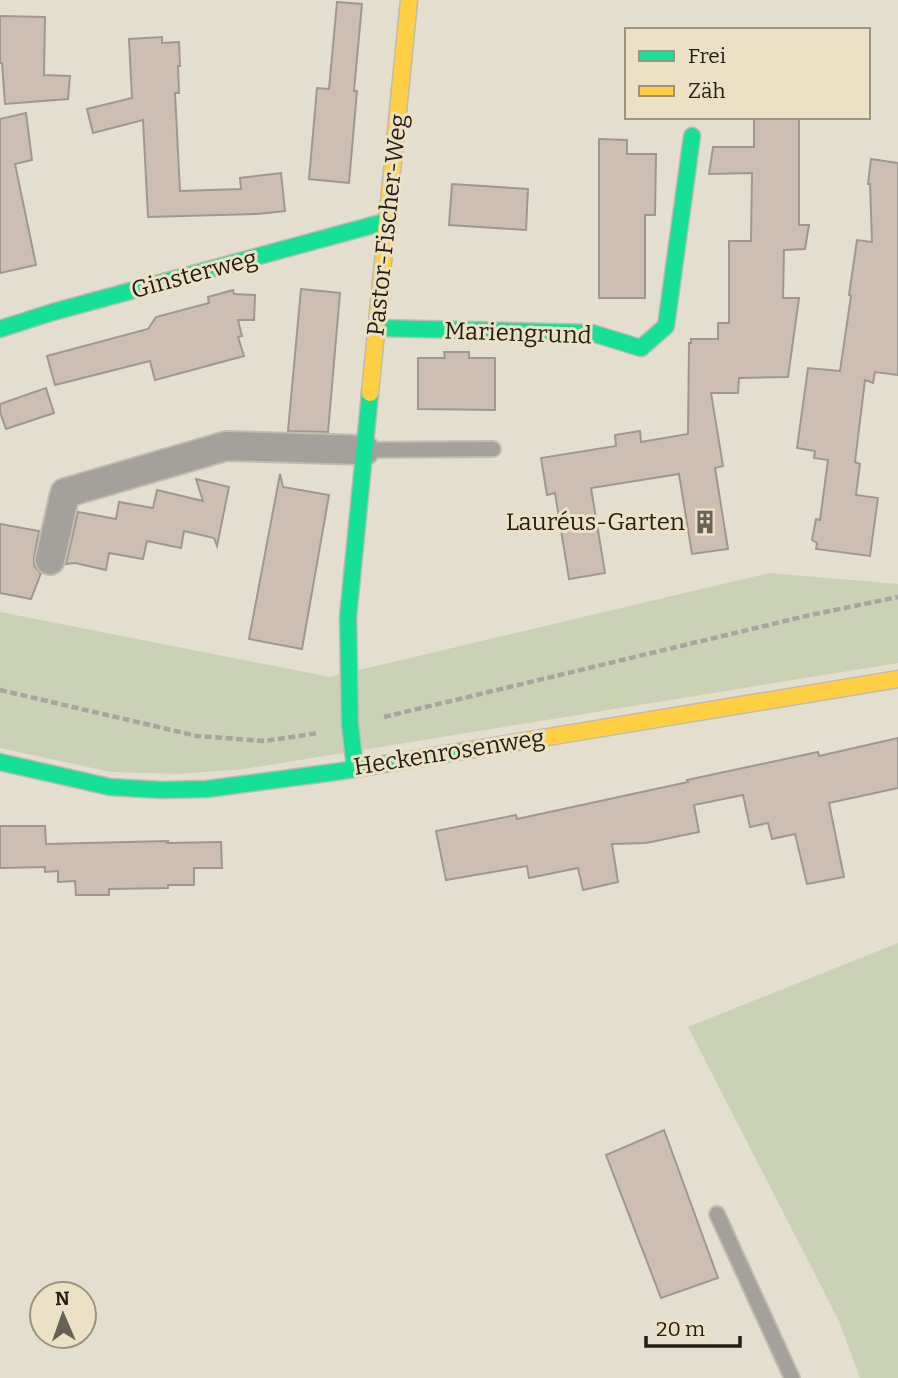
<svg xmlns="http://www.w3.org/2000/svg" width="898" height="1378" viewBox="0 0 898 1378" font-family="Bitter,serif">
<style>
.green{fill:#cad1b4}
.building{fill:#cdbeb1;stroke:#a0988f;stroke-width:2}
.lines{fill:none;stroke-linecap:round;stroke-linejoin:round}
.lane-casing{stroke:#c0bbae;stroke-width:18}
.street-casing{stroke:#c0bbae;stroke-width:32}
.fast-casing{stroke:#c0bbae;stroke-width:19}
.slow-casing{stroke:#c0bbae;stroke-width:19}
.path{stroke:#a9a59e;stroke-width:4.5;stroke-dasharray:7 3.5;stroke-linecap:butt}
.lane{stroke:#a4a09c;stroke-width:14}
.street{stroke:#a4a09c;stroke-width:28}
.fast{stroke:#16e098;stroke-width:16}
.slow{stroke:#ffcf43;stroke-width:16}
.labels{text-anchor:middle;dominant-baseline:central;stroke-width:6;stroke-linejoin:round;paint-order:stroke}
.street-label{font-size:24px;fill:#241f15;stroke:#ede1c5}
.poi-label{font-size:24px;fill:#241f15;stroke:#ede1c5;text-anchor:end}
</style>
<rect width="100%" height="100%" fill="#e4dece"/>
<g class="green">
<polygon points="769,573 898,584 898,663 244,769 180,774 111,772 0,748 0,612 330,677"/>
<polygon points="898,943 898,1378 860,1378 839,1321 688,1027"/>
</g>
<g class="building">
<polygon points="337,2 362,4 354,91 357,91 349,183 309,179 317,88 329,89"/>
<polygon points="0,16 45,17 44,75 70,76 68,99 5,104 2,63 0,63"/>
<polygon points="162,37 162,43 179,42 180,66 178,66 179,93 175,93 180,191 241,189 240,178 281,173 285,211 257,214 148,217 143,120 93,133 87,109 132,98 129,39"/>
<polygon points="26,113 32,160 15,164 36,265 0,273 0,119"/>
<polygon points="754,117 799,117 799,225 809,225 805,249 784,250 783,298 799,298 788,377 739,378 738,393 711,393 723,466 715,468 728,549 692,554 679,474 591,488 605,573 569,579 555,493 547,495 541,458 616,446 615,435 640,431 641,442 688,434 689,343 691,343 691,339 718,339 718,323 729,323 729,241 751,241 752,173 709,174 713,147 754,147"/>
<polygon points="599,139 627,140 627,154 656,154 655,215 645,215 645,298 599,298"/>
<polygon points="871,159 898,163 898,375 875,372 873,383 865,380 855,462 860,464 856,495 878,498 870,556 816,549 817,543 812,540 816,519 820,520 828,460 814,458 815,451 797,448 808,368 840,371 851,296 849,295 857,240 872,242 870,184 868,184"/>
<polygon points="452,184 528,189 526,230 449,225"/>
<polygon points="301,289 340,293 328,432 288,431"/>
<polygon points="233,290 234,294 255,295 254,320 238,320 242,336 238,337 244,356 155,380 150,361 55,385 47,356 148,329 156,317 209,303 208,297"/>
<polygon points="444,352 469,352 469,358 495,358 495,410 418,409 418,358 445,358"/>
<polygon points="46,388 54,413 6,429 0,412 0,404"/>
<polygon points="280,474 283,487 329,495 302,649 249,639"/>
<polygon points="196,479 229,487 217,546 214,538 184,531 181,548 147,541 143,559 109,553 106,570 75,563 66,564 78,512 116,519 119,502 153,508 157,490 203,501"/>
<polygon points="0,524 39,531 34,557 34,566 41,573 31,599 0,593"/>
<polygon points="898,738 898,788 829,803 844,877 807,884 795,834 772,839 768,823 750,827 743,795 694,805 699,832 646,843 612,844 618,882 583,890 578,868 529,878 527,866 446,880 436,831 516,815 517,819 688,782 687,780 818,752 819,756"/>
<polygon points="0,826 45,826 46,844 168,841 167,843 221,842 222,868 194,868 194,885 168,885 168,888 109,889 109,895 76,895 75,881 58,882 58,871 45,872 45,867 0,868"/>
<polygon points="664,1130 718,1278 661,1298 606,1155"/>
</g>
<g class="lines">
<g class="lane-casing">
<g id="lane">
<polyline points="366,450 493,449"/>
<polyline points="717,1214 792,1378"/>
</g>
</g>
<g class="street-casing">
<polyline id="street" points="50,560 65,493 226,446 365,450"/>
</g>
<g class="fast-casing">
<g id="fast">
<polyline points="377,328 592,333 641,348 666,326 692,136"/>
<polyline points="0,329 53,312 388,221"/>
<polyline points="0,762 110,787 162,790 207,789 335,772 512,743"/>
<polyline points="355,768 350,725 348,617 370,393"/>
</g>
</g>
<g class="slow-casing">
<g id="slow">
<polyline points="370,393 409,0"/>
<polyline points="512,743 898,679"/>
</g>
</g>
<g class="path">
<polyline points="0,690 197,736 265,741 318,733"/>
<polyline points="384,717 806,616 898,597"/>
</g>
<use href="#lane" class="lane"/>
<use href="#street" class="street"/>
<use href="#fast" class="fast"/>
<use href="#slow" class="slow"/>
</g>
<defs>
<g id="building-bare" transform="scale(1.89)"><path d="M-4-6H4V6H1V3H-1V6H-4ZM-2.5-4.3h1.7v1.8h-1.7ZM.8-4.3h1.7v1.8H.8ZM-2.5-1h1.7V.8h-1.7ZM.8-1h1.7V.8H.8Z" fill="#676256" stroke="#ede1c5" stroke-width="2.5" paint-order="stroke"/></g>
</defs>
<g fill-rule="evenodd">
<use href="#building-bare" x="705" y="522"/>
</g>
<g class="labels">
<g class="street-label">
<text transform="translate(387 225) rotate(-84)">Pastor-Fischer-Weg</text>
<text transform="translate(194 274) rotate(-15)">Ginsterweg</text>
<text transform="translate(518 333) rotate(2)">Mariengrund</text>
<text transform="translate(449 752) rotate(-9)">Heckenrosenweg</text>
</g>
<g class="poi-label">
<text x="685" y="522">Lauréus-Garten</text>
</g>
</g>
<rect x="625" y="28" width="245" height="91" fill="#ede1c5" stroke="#9d937f" stroke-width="2"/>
<rect x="639" y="51" width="35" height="10" fill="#16e098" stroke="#9d937f" stroke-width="2"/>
<text x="688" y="63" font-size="21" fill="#241f15">Frei</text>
<rect x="639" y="86" width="35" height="10" fill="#ffcf43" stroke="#9d937f" stroke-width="2"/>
<text x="688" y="98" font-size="21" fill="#241f15">Zäh</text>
<g transform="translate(63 1315) rotate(358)"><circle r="33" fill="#ede1c5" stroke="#9d937f" stroke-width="2"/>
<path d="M0-5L12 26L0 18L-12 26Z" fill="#676256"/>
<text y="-10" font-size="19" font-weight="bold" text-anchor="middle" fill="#241f15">N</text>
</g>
<path d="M646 1336v10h94v-10" fill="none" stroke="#241f15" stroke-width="3.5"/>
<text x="656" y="1336" font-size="21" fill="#241f15" stroke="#ede1c5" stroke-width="5" paint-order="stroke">20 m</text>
</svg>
